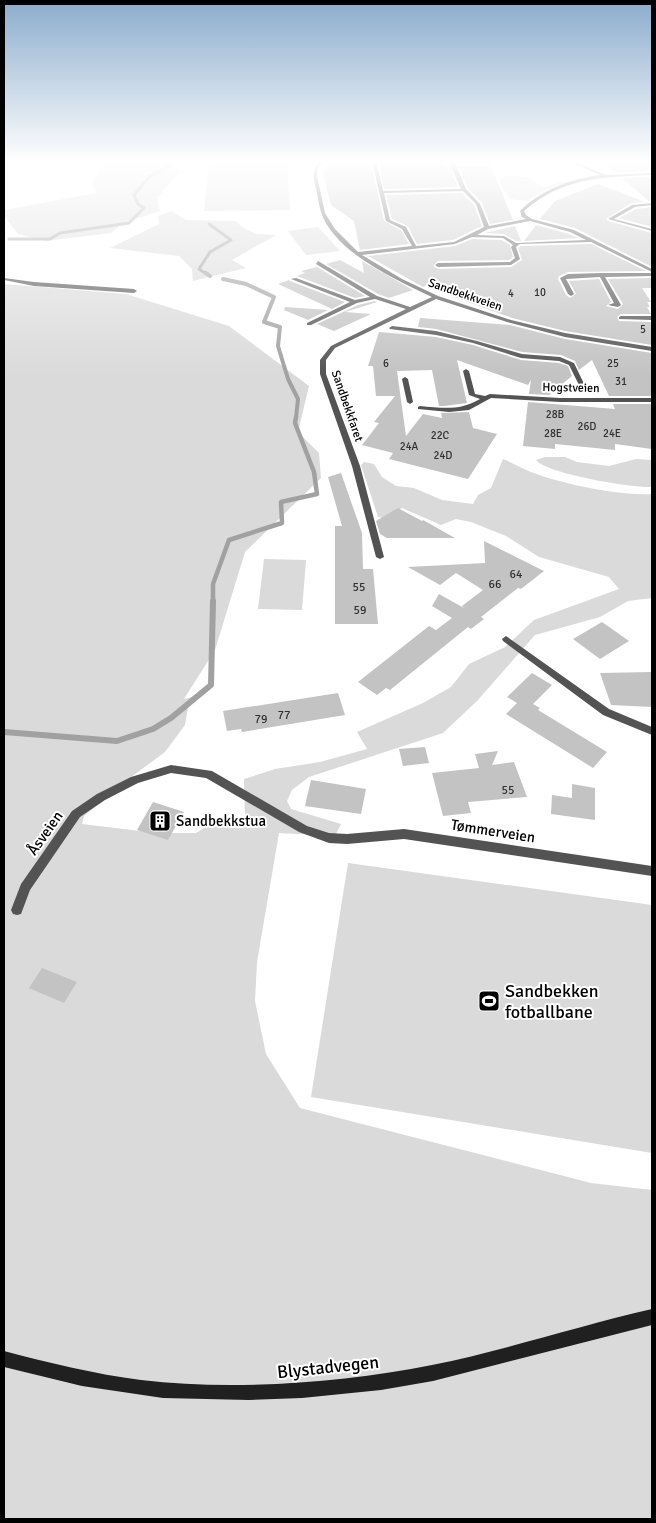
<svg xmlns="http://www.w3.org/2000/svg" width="656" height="1523" viewBox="0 0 656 1523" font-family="Signika,sans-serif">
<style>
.green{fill:#dadada}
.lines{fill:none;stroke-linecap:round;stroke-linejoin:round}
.stream-far3{stroke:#a1a1a1;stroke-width:3}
.stream-far2{stroke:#a1a1a1;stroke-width:4}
.stream-far1{stroke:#a1a1a1;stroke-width:4.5}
.stream{stroke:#a1a1a1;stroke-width:6}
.building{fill:#c3c3c3}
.street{fill:#535353;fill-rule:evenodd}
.secondary{fill:#202020;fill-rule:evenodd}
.labels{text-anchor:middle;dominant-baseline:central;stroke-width:4;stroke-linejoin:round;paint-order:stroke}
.far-number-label{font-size:11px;fill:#313131}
.far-street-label{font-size:12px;fill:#000;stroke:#fff}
.number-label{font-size:12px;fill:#313131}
.poi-label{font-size:15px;fill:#000;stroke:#fff;text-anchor:start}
.street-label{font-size:15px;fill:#000;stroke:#fff}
.near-poi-label{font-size:18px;fill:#000;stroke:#fff;text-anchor:start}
.near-street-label{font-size:18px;fill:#000;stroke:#fff}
</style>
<rect width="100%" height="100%" fill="#fff"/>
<g class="green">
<polygon points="107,161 173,161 170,165 181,170 157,198 160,211 123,223 111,233 46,241 18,234 4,216 4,210 97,193 92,183 103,164"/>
<polygon points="287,164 290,210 204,211 209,165"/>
<polygon points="508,176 526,177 544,187 562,182 565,183 543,191 527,201 510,199 499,182 500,179"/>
<polygon points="171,211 186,220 235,221 245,229 257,234 276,235 232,260 246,268 193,281 192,269 179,256 110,248 159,224 158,216"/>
<polygon points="318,227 340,251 306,255 288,231"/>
<path d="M4 284 126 294 229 326 309 386 298 432 319 453 321 478 245 552 215 650 184 699 199 695 188 708 185 725 165 752 123 783 84 816 82 824 157 833H196L217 820H252L245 816 244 779 275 769 320 762 367 749 357 732 423 703 451 687 469 664 505 647 534 620 619 589 609 577 539 557 506 536 471 522 456 519 441 525 402 508 385 518 378 517 361 465 364 462 374 464 382 477 396 486 414 488 442 500 473 504 478 495 491 488 503 459C513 463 521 468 531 472 563 484 618 496 652 494V598L628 601 600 617 535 635 477 701 443 733 309 777 292 790 287 801 291 809 341 824 335 836 279 833 257 962 255 1001 266 1054 300 1108 591 1183 652 1190V1519H4Z"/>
<path d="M545 457H565L577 462 609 466 636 459 652 460V487C632 488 547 474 536 460Z"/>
<polygon points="264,559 306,560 302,610 258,609"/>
<polygon points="348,863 652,905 652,1153 311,1097"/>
</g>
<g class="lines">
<g class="stream-far3">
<polyline points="9,239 50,239 60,233 129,223 144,208 138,204 134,195 149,177 178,161"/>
<polyline points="208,275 199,269 210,252 231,240 209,224"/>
</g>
<g class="stream-far2">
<polyline points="206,273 210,276"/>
<polyline points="223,279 246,284 274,297 264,322 280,327 278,346 288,379 298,399 296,418"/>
</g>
<polyline class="stream-far1" points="213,603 213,584 229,540 282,523 281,502 317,494 314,472 295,423 296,417"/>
<polyline class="stream" points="4,732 117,741 153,729 171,718 211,685 213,601"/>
</g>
<g class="building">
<polygon points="334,161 356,163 356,161 370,161 384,221 401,230 409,244 360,250 354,221 331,205 323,173"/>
<polygon points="378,161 443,162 444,166 449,166 458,187 384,189"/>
<polygon points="603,161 652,161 652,171 616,173"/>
<polygon points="458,166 491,166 513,220 490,224 482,203 468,188"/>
<polygon points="652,177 652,201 649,201 622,178"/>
<polygon points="598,184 645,202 631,203 606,219 608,221 652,233 652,267 575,228 540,219 555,201"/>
<polygon points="462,193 474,205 482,226 453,240 417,244 408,226 392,219 386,195"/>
<polygon points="652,207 652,227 619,218 636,209"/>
<polygon points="536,225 569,234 579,238 524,241"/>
<polygon points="515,226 521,241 516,241 504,234 484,233"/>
<polygon points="472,239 502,240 510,245 513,257 509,260 438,261 433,266 438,269 511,267 522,260 518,248 521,246 591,244 646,271 568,272 559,276 558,279 566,295 570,298 576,294 569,281 599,279 611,302 606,306 618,309 623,304 608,279 652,278 652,288 642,288 651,302 647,302 650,307 647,307 651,314 621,314 617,317 619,321 652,322 652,345 565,331 512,318 427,287 428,285 423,287 368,256 455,246"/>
<polygon points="340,260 364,273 362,261 413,290 389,298 378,294 326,264"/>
<polygon points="317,267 365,296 355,298 297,276 305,273 301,271"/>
<polygon points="289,280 290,281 345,302 332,309 278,284"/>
<polygon points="375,301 377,302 345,312 371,314 334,331 317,324 358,305"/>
<polygon points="285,307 328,310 308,320 284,310"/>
<polygon points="420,318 510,325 565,339 652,353 652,396 609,396 592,360 579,370 575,361 561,355 522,352 436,329 418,327"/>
<polygon points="379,332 436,337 473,345 521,360 559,363 568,366 572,376 549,395 529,394 531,380 528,385 457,360 467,403 444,406 439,406 432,370 397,371 406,436 423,414 442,418 441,413 469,412 473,428 497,434 468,479 389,459 393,453 362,445 379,423 374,422 395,396 376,396 373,366 368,366"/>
<polygon points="528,402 615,409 613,404 652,404 652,449 615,444 615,450 555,444 555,449 523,446"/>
<polygon points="341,473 362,533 363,569 373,569 378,624 335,624 335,526 342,526 328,477"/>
<polygon points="398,508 422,521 423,520 455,538 387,538 380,534 376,521"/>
<polygon points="484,541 544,571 521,589 518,588 481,617 484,619 471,629 468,627 390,690 386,688 377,695 358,682 429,626 436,630 452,618 432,606 439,594 464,608 462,606 483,590 456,573 440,585 408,567 485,563"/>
<polygon points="602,622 629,641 600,659 573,639"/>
<polygon points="652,672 652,707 611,705 600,673"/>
<polygon points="532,673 552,685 533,704 540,708 538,710 607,752 593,768 506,714 517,703 507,697"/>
<polygon points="338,693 345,715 242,732 241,729 227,731 223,711"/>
<polygon points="425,747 429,763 403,766 399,749"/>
<polygon points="498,751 492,765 514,762 527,797 468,802 471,813 443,816 432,773 479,768 475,754"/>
<polygon points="311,780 366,789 361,814 305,806"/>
<polygon points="572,784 595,788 595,820 551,814 552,795 572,798"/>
<polygon points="153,802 184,812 168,840 137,830"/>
<polygon points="42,968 77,982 64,1003 29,988"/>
</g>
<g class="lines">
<g class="street">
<path d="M320 161H325L318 168 317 176 325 213 335 229 358 252 412 246 402 229 386 221 372 161H376L383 191 461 189 450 165 451 161H514L512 163H455L466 189 480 204 489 226 526 219 522 217 520 211C541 190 570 179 600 175L568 161H574L606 175 652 173V175C603 177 563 177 524 211L526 215 532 219 574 230 652 269V272L591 242 520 244 516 247 520 259 511 265 438 267 435 265 438 263 510 262 515 258 511 247 513 245 503 238 472 237 455 244 362 255 402 279 438 296 511 320 565 333 652 347V351L565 337 507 322 436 299 335 348 326 360V374L360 466 384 557 380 559 376 557 352 466 320 374V360L331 346 406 309 375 299 357 303 311 325H307V323L350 302 291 279 296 278 355 300 370 297 316 264 318 261 377 296 410 307 432 297C396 280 334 252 321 212 319 206 318 199 317 193 314 180 310 172 320 161ZM463 191 476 204 484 227 454 242 416 246 406 227 390 220 384 193ZM530 221 570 232 586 240 516 243 504 236 477 235 488 229Z"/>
<polygon points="652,203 652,205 635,207 614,219 652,229 652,231 608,219 632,205"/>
<polygon points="601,273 652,273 652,276 605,277 621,305 618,307 608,305 614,303 600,277 566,279 574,294 571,296 568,294 560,278 568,274"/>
<polygon points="4,278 34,282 134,289 137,291 134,293 34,286 4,280"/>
<polygon points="621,316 652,316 652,320 619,319 619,317"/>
<polygon points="392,326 436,331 477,341 522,354 560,357 574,363 588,392 583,393 569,365 559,361 521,358 473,343 436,335 390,329 389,328"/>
<path d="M466 369 469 371 475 394 485 396 490 394 560 398H652V402H560L491 398 469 410 449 412 418 409V407L420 406C443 408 460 411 480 399L469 395 463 371Z"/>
<polygon points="405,377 408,379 413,402 410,404 407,402 402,379"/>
<polygon points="506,636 609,709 652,727 652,735 603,715 503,641 502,639"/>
<polygon points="171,765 212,771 307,826 329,833 347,834 404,829 652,866 652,876 404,839 347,844 329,843 299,832 206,778 171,773 138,783 105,800 80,817 30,890 21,914 17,915 13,914 11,910 21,884 72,811 97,794 131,777"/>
</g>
<path class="secondary" d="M652 1309V1325L433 1381 381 1390 302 1398 249 1400 163 1398 82 1386 4 1367V1351C49 1363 95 1374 141 1380 233 1391 341 1383 432 1365 506 1350 578 1326 652 1309Z"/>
</g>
<linearGradient id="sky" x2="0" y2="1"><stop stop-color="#8baccc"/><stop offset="0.43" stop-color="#fff"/><stop offset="1" stop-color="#fff" stop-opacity="0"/></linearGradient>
<rect width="656" height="375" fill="url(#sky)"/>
<defs>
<g id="building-square" transform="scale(1.125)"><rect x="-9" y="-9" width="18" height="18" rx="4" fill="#000" stroke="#fff"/><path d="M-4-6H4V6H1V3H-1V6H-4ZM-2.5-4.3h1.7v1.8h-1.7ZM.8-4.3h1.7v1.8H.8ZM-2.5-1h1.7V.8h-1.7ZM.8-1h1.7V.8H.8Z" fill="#fff"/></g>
<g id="stadium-square" transform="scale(1.125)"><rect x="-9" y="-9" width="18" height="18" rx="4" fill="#000" stroke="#fff"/><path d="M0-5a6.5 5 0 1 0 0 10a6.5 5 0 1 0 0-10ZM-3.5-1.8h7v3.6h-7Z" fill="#fff"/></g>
</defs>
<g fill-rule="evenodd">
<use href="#building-square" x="160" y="821"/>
<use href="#stadium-square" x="489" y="1001"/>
</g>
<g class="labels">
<g class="far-number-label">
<text x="540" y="292">10</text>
<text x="511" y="293">4</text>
<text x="643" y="329">5</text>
<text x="386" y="363">6</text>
<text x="613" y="363">25</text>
<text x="621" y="381">31</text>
<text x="555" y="414">28B</text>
<text x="587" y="426">26D</text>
<text x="553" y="433">28E</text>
<text x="612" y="433">24E</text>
<text x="440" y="435">22C</text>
<text x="409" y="446">24A</text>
<text x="443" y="455">24D</text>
</g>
<g class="far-street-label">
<text transform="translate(465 295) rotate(19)">Sandbekkveien</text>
<text transform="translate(571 388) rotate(1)">Hogstveien</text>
<text transform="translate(347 406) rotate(71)">Sandbekkfaret</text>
</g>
<g class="number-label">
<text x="516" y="574">64</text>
<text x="495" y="584">66</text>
<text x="359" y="587">55</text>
<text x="360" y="610">59</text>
<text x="284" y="715">77</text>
<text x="261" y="719">79</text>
<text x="508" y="790">55</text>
</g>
<g class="poi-label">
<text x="176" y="821">Sandbekkstua</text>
</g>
<g class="street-label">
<text transform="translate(493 831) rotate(9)">Tømmerveien</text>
<text transform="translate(45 833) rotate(-55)">Åsveien</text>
</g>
<g class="near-poi-label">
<text x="505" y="991">Sandbekken<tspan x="505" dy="21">fotballbane</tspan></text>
</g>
<g class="near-street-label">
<text transform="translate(328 1367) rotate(-6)">Blystadvegen</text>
</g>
</g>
<rect width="656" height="1523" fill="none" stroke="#000000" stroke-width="10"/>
</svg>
